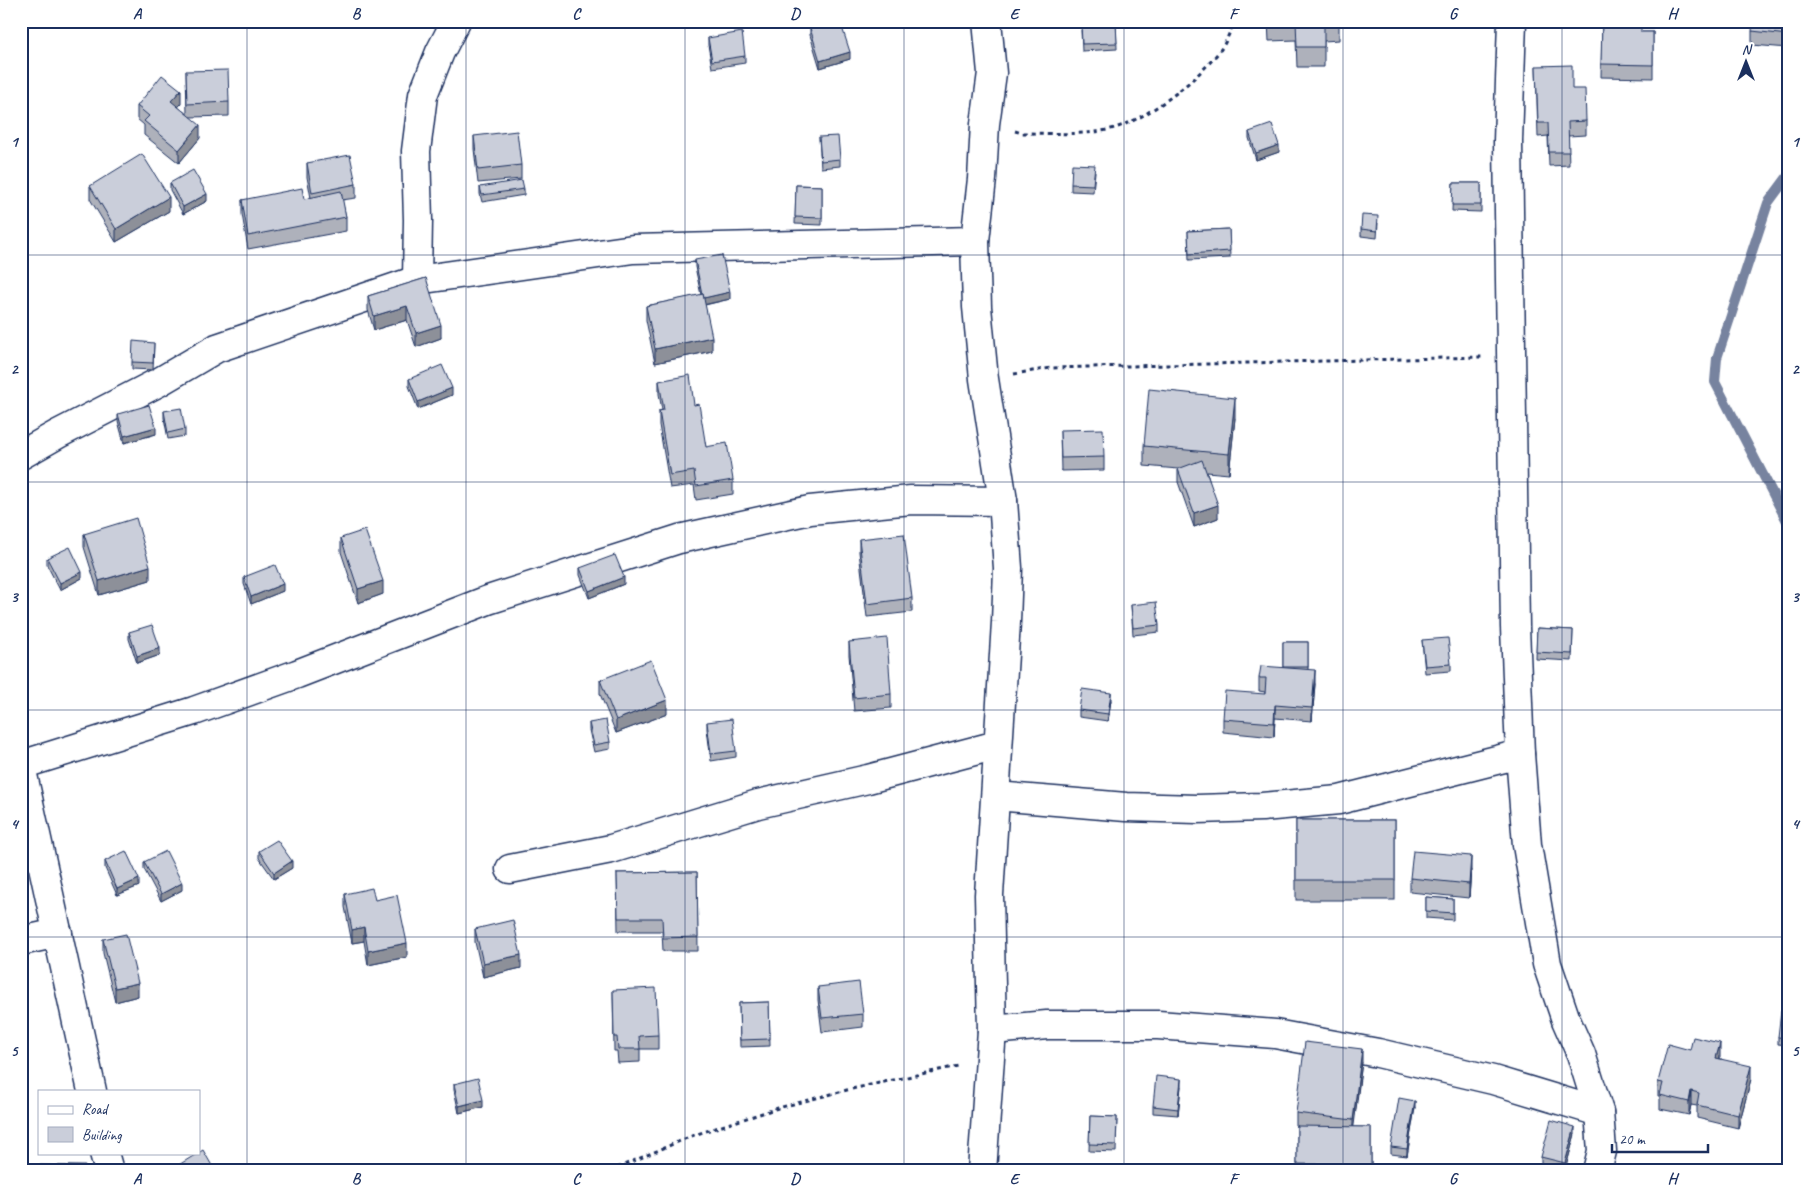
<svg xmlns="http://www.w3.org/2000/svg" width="1809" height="1192" viewBox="0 0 1809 1192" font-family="Caveat,sans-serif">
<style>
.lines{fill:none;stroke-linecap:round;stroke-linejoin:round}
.stream{stroke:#77839f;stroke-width:10}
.minor-casing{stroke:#1b2f5e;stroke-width:31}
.path{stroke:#1b2f5e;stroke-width:3;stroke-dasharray:4 4;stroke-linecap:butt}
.minor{stroke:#fff;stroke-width:28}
.wall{fill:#aeb1bb;stroke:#1b2f5e}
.shaded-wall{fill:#8d9099;stroke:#1b2f5e}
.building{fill:#caceda;stroke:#1b2f5e}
.grid{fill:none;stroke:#1b2f5e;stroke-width:1;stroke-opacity:0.55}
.neatline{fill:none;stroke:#1b2f5e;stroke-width:2}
.grid-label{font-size:16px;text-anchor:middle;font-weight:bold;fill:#1b2f5e}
</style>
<rect width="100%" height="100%" fill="#fff"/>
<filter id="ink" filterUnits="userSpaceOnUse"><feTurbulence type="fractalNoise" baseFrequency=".02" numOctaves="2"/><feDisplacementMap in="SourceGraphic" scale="10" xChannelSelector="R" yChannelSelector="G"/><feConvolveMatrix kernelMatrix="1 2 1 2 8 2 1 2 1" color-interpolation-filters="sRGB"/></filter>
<g filter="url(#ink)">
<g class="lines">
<polyline class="stream" points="1788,176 1768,203 1717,358 1715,382 1788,523"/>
<g class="minor-casing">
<g id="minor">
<polyline points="1512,21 1508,141 1515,627 1520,754 1527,845 1547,964 1566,1020 1581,1054 1599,1112 1602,1151 1597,1171"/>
<polyline points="417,280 418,220 416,151 423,95 440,52 456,21"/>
<polyline points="21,455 58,434 159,382 217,348 417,280 633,249 975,241"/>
<polyline points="21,765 194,711 297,674 488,600 679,539 810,510 911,500 1003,501"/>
<polyline points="21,766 92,1091"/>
<polyline points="996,796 1126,807 1197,809 1262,807 1339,800 1520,754"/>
<polyline points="510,869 611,849 758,804 868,779 997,745"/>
<polyline points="21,941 58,933"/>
<polyline points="992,1030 1047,1025 1158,1025 1275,1034 1378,1053 1493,1080 1599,1112"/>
<polyline points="104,1153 109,1171"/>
<polyline points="982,1171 992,1030 989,895 1006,622 1008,568 1003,501 984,379 977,307 975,241 982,179 985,124 992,73 987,21"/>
</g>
</g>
<g class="path">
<path d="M1015 131 1022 133C1052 133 1082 136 1111 129 1147 120 1199 79 1221 49 1227 41 1230 30 1235 21"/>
<polyline points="1014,374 1051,368 1482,357"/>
<polyline points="610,1171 694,1135 778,1108 847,1090 958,1066"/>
</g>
<use href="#minor" class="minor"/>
</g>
<g class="wall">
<polygon points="1268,21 1339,21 1339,40 1324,41 1324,67 1297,67 1296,40 1269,41"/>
<polygon points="1441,21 1463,21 1463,23 1442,25"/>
<polygon points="1602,21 1641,32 1653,32 1653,78 1601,77"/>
<polygon points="1788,21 1788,48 1752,45 1752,31"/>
<polygon points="1116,22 1117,49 1082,51 1081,30"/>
<polygon points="810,28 850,59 820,68 810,35"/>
<polygon points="708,38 745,56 745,63 712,68 708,45"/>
<polygon points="1536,66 1572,89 1586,121 1586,135 1568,136 1569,165 1549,166 1548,136 1538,137"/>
<polygon points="186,71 229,102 229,116 190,117 200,138 179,163 144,135 144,125 137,119 137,106 181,104 178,107 187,114"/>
<polygon points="1249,132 1279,152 1256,160 1249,138"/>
<polygon points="474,136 521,165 521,179 478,183 474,149"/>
<polygon points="819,137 840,159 840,166 821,168"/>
<polygon points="307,163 356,184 356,198 342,200 346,217 346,231 248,249 242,214 242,200 304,199 311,198 307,177"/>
<polygon points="1095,172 1093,192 1071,191 1071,184"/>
<polygon points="170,183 207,201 183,214 170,190"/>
<polygon points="1453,183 1481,183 1481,212 1452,211"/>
<polygon points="796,185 822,186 822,225 795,224"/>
<polygon points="90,186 169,211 116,242 90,199"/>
<polygon points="480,187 524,189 524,195 482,202 480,194"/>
<polygon points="1378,223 1377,238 1361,236 1361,229"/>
<polygon points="1229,229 1230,258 1189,260 1188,231"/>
<polygon points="695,260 730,299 705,305 712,351 655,363 646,320 646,306 701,295 695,267"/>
<polygon points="426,278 441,338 416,347 407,320 374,330 368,310 368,296"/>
<polygon points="154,343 153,370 132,369 132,362"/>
<polygon points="409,379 452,395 418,409 409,386"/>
<polygon points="659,381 694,405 706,447 733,480 733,494 696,500 694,485 670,488 659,425 659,411 662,410 659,394"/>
<polygon points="164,411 185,429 185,436 168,439 164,418"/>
<polygon points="118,414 156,434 124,443 118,421"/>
<polygon points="1235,418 1229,474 1207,472 1218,518 1194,527 1178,482 1178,469 1144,466 1144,446"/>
<polygon points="1060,430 1104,457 1104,470 1061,471"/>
<polygon points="84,534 150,580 99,595 84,547"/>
<polygon points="341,538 383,594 358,603 341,552"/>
<polygon points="859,539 912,598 912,612 867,617 859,552"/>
<polygon points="47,558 82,578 60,590 47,565"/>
<polygon points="580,568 624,584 589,598 580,575"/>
<polygon points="244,577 283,591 251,604 244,584"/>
<polygon points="1131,605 1159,625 1159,632 1133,635"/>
<polygon points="1537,628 1573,630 1572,661 1536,659"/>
<polygon points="129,632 160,655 137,663 129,639"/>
<polygon points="1422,640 1451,664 1451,671 1425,673"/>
<polygon points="849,642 891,694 891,708 854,711 849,655"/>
<polygon points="1283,642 1308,642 1308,670 1315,684 1312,721 1275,718 1274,737 1223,732 1223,719 1265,694 1265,692 1259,691 1259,678 1283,668"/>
<polygon points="600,680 667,714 616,733 600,694"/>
<polygon points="1111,700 1108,721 1079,717 1079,710"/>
<polygon points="707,722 736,751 736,757 711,761 707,729"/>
<polygon points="589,723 610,742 610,749 594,752 589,730"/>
<rect x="1296" y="820" width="99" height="80"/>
<polygon points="259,851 292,868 274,879 259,858"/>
<polygon points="105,861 139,886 117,895 105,868"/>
<polygon points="144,862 182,890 161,901 144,869"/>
<polygon points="1471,870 1469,898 1410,892 1410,878"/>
<polygon points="697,872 698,951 663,951 662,931 618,931 617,873"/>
<polygon points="345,894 375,900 407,957 368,965 364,941 352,943 345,907"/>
<polygon points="1426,897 1453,899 1453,920 1426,918"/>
<polygon points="475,929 521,968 483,977 475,942"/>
<polygon points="103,939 138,996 115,1002 103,953"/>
<polygon points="818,987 863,1014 863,1027 822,1032 818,1000"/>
<polygon points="613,990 658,1035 658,1049 640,1049 640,1062 618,1063 617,1051 614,1051"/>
<polygon points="769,1002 770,1046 740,1047 739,1003"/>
<polygon points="1788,1011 1788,1045 1778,1044 1778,1037"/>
<polygon points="1720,1057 1720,1058 1751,1079 1738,1128 1697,1118 1697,1106 1691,1105 1689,1115 1660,1109 1660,1096 1658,1096 1658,1082"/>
<polygon points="1362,1062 1353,1127 1371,1127 1371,1171 1297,1171 1297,1126 1298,1126 1296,1126 1296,1113"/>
<polygon points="454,1084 483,1107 459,1113 454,1090"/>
<polygon points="1181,1086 1178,1115 1153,1113 1153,1106"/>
<polygon points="1415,1107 1407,1156 1391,1154 1391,1147"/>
<polygon points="1090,1116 1117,1117 1116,1152 1089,1151"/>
<polygon points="1575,1134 1565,1170 1541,1163 1541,1157"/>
</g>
<g class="shaded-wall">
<polygon points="850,52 850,59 820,68 820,61"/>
<polygon points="181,90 181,104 171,115 171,101"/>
<polygon points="200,125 200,138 179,163 179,150"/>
<polygon points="1279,145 1279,152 1256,160 1256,153"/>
<polygon points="207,194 207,201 183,214 183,207"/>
<polygon points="169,197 169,211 116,242 116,229"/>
<polygon points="730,292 730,299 703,305 703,298"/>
<polygon points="407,306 407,320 374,330 374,316"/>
<polygon points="441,325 441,338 416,347 416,333"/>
<polygon points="712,337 712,351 655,363 655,349"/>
<polygon points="452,388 452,395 418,409 418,402"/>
<polygon points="1235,398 1235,418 1229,474 1229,454"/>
<polygon points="156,427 156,434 124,443 124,436"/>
<polygon points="1218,505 1218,518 1194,527 1194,513"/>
<polygon points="150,566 150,580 99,595 99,581"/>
<polygon points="82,572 82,578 60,590 60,583"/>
<polygon points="624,577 624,584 589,598 589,591"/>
<polygon points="383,581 383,594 358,603 358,589"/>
<polygon points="283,584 283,591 251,604 251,597"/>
<polygon points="160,648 160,655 137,663 137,656"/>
<polygon points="1315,670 1315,684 1312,721 1312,708"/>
<polygon points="1111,693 1111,700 1108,721 1108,714"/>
<polygon points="667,700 667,714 616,733 616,720"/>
<polygon points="1275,705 1275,718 1274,737 1274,723"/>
<polygon points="1471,856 1471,870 1469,898 1469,884"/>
<polygon points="292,861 292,868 274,879 274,873"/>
<polygon points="139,879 139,886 117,895 117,889"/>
<polygon points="182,883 182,890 161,901 161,894"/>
<polygon points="364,927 364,941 352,943 352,930"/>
<polygon points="407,943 407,957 368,965 368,951"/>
<polygon points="521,955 521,968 483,977 483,963"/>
<polygon points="138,983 138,996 115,1002 115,988"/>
<polygon points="1720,1043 1720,1057 1716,1071 1716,1058"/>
<polygon points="1362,1049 1362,1062 1353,1133 1353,1120"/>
<polygon points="1751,1066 1751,1079 1738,1128 1738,1115"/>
<polygon points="1181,1079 1181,1086 1178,1115 1178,1109"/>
<polygon points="1691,1091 1691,1105 1689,1115 1689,1102"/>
<polygon points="483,1100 483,1107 459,1113 459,1106"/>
<polygon points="1415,1101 1415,1107 1407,1156 1407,1149"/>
<polygon points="1575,1127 1575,1134 1565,1170 1565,1163"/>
</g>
<g class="building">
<polygon points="833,21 840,21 850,52 820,61 810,28"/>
<polygon points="1296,21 1324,21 1324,47 1297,47"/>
<polygon points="1602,21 1641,21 1641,32 1653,32 1653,65 1601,64"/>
<polygon points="1753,21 1788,21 1788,35 1752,31"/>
<polygon points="1116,22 1117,43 1082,44 1081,23"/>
<polygon points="742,32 745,56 712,61 708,38"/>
<polygon points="1572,65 1572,89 1585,89 1586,121 1568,122 1569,152 1549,152 1548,123 1538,123 1536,66"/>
<polygon points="228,70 229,102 187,104 186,71"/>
<polygon points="162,75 181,90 171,101 200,125 179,150 144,121 149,116 137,106"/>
<polygon points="1272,124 1279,145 1256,153 1249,132"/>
<polygon points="517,131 521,165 478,170 474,136"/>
<polygon points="838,136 840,159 821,161 819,137"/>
<polygon points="142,154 169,197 116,229 90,186"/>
<polygon points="350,155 356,184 312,193 307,163"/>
<polygon points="1072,164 1095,165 1093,185 1071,184"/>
<polygon points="193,170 207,194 183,207 170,183"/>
<polygon points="522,180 524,189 482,195 480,187"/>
<polygon points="1453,183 1481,183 1481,205 1452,205"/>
<polygon points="796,185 822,186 822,218 795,217"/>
<polygon points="302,188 304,199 341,191 346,217 248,236 242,200"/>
<polygon points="1362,215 1378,216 1377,231 1361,229"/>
<polygon points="1229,229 1230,251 1189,254 1188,231"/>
<polygon points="722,255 730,292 704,298 703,294 702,294 695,260"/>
<polygon points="426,278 441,325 416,333 407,306 374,316 368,296"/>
<polygon points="703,294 712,337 655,349 646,306"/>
<polygon points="133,341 154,343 153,363 132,362"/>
<polygon points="442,365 452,388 418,402 409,379"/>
<polygon points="690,375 694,405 699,404 706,447 727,443 733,480 696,486 694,471 670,475 659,411 664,410 659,381"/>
<polygon points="1149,389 1235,398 1229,454 1144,446"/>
<polygon points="149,405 156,427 124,436 118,414"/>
<polygon points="181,408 185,429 168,433 164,411"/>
<polygon points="1103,429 1104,457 1061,458 1060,430"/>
<polygon points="1202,460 1218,505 1194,513 1178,469"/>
<polygon points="136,518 150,566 99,581 84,534"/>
<polygon points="365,530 383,581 358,589 341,538"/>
<polygon points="904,534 912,598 867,604 859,539"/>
<polygon points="70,547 82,572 60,583 47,558"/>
<polygon points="615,555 624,577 589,591 580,568"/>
<polygon points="275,565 283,584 251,597 244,577"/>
<polygon points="1156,602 1159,625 1133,628 1131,605"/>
<polygon points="152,625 160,648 137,656 129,632"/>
<polygon points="1537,628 1573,630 1572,654 1536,652"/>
<polygon points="887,638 891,694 854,698 849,642"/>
<polygon points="1448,638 1451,664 1425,666 1422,640"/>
<rect x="1283" y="642" width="25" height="25"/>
<polygon points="651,660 667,700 616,720 600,680"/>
<polygon points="1261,666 1315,670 1312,708 1275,705 1274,723 1223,719 1225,691 1265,694 1266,678 1259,678"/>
<polygon points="1082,689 1111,693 1108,714 1079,710"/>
<polygon points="732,719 736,751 711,754 707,722"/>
<polygon points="606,720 610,742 594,745 589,723"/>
<rect x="1296" y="820" width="99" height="60"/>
<polygon points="277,840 292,861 274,873 259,851"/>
<polygon points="126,851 139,879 117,889 105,861"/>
<polygon points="166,851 182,883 161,894 144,862"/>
<polygon points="1413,851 1471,856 1469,884 1410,878"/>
<polygon points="697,872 698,937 663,938 662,918 618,918 617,873"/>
<polygon points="372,888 375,900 397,895 407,943 368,951 364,927 352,930 345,894"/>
<polygon points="1426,897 1453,899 1453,913 1426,911"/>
<polygon points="513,920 521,955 483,963 475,929"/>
<polygon points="126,934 138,983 115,988 103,939"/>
<polygon points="859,982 863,1014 822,1018 818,987"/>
<polygon points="656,988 658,1035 639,1036 640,1049 618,1049 617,1037 614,1037 613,990"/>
<polygon points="769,1002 770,1039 740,1040 739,1003"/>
<polygon points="1781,1011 1788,1011 1788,1038 1778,1037"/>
<polygon points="1693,1037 1720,1043 1716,1058 1751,1066 1738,1115 1697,1105 1699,1093 1691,1091 1689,1102 1660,1095 1663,1083 1658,1082 1668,1044 1690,1050"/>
<polygon points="1305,1042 1362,1049 1353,1120 1296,1113"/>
<polygon points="1156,1076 1181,1079 1178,1109 1153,1106"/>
<polygon points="478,1078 483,1100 459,1106 454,1084"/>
<polygon points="1399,1098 1415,1101 1407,1149 1391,1147"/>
<polygon points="1090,1116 1117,1117 1116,1145 1089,1144"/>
<polygon points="1551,1120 1575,1127 1565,1163 1541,1157"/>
<polygon points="1297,1126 1371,1127 1371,1165 1297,1164"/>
<polygon points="203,1150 215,1171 180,1171 177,1166"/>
<polygon points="33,1165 85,1166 85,1171 33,1171"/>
</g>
</g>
<path class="grid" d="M247 21V1171M466 21V1171M685 21V1171M904 21V1171M1124 21V1171M1343 21V1171M1562 21V1171M21 255H1788M21 482H1788M21 710H1788M21 937H1788"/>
<rect width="1809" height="1192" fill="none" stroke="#fff" stroke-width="55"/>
<rect x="38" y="1090" width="162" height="65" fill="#ffffff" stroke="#a4acbf"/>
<rect x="48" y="1106" width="25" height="8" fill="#ffffff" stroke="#a4acbf"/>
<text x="82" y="1114" font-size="15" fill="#1b2f5e">Road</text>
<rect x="48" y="1127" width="25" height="15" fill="#caceda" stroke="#a4acbf"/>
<text x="82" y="1140" font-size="15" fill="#1b2f5e">Building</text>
<g transform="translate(1746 62)" stroke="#ffffff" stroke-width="4" paint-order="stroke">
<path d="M0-4L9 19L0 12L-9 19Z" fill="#1b2f5e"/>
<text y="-8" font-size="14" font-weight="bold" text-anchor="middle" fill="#1b2f5e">N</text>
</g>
<path d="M1612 1144v8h96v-8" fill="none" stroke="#1b2f5e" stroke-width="2.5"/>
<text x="1619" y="1144" font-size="15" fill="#1b2f5e" stroke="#ffffff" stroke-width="4" paint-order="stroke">20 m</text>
<rect x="28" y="28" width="1754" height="1136" class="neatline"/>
<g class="grid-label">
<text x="137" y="19">A</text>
<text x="356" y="19">B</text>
<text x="576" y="19">C</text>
<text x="795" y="19">D</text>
<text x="1014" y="19">E</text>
<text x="1233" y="19">F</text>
<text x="1453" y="19">G</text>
<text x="1672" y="19">H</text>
<text x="14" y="147">1</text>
<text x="1795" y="147">1</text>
<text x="14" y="374">2</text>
<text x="1795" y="374">2</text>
<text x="14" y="602">3</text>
<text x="1795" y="602">3</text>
<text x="14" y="829">4</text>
<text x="1795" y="829">4</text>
<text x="14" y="1056">5</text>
<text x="1795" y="1056">5</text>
<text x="137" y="1184">A</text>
<text x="356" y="1184">B</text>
<text x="576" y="1184">C</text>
<text x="795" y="1184">D</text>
<text x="1014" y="1184">E</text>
<text x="1233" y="1184">F</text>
<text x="1453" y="1184">G</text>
<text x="1672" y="1184">H</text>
</g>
</svg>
